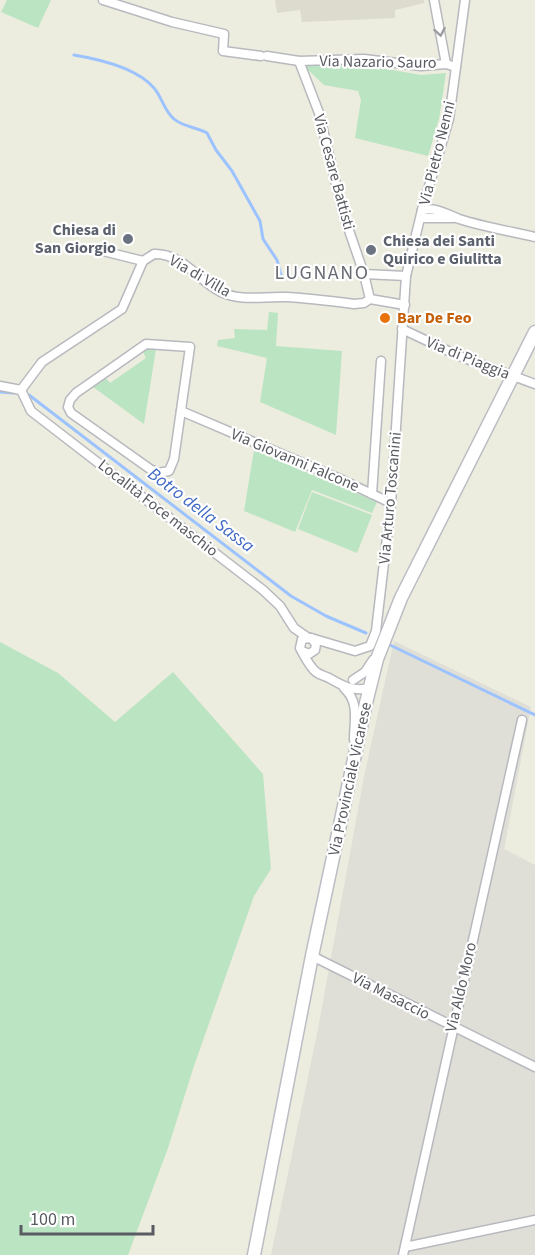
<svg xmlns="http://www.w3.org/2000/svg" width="535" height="1255" viewBox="0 0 535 1255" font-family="'Source Sans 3',sans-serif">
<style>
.industrial{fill:#dfded7}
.education{fill:#dcdbce}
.green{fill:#bbe5c2}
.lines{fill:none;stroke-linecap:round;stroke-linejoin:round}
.stream{stroke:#9dc3ff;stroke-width:3}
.street-casing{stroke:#b8b9bf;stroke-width:11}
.secondary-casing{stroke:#bbbcc4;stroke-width:15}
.street{stroke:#fff;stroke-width:8}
.secondary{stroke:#fff;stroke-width:12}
.oneway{stroke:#9b9da0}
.worship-dot{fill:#6b7280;stroke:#fff;stroke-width:2}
.food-dot{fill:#e8710a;stroke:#fff;stroke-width:2}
.labels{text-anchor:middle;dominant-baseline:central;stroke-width:4.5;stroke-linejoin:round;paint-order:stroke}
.street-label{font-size:16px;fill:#585b61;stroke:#fff}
.worship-label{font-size:16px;font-weight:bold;fill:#5b616d;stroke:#fff;text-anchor:end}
.food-label{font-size:16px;font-weight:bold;fill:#c56008;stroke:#fff;text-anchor:start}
.water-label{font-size:18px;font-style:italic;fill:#3e68c4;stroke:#fff}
.quarter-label{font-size:20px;letter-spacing:1.5px;fill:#696d73;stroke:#fff}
</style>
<rect width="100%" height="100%" fill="#ececdf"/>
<polygon class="industrial" points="394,641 531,707 504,849 535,865 535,1255 271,1255 318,1029 364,777"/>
<polygon class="education" points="275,0 424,0 424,3 395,10 395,18 302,22 300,10 277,13"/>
<g class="green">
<polygon points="7,0 51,0 38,28 1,12"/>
<polygon points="307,65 364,65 421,75 446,73 439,119 428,156 355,138 361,100 358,91 324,85 306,68"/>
<polygon points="269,312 278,313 276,346 342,351 336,435 260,402 267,358 217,346 218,340 235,338 234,329 267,330"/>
<polygon points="148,349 156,349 144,424 93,387 106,378 110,383 146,358 143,352"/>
<polygon points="254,450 377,502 372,513 312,490 295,532 244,511"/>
<polygon points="312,492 372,515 357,553 298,529"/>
<polygon points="0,642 58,673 115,722 173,672 263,774 271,869 254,896 194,1066 168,1148 128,1255 0,1255"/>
</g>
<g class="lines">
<g class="stream">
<path d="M74 55C98 59 137 68 154 88 162 97 164 111 174 119 183 127 197 127 207 133L216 150 232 171 260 221 263 239 277 260 282 279"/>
<polyline points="0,392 14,393"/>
<polyline points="29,395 291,596 326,616 366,633"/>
<polyline points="390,645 535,715"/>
</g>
<g class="street-casing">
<g id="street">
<polyline points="103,0 172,22 224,34 223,51 261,56"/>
<polyline points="434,0 446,64"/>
<polyline points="267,56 299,61 364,59 421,66 446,64 456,67"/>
<polyline points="299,61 319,113 343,213 364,274 406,276"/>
<path d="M422 210C436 207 447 214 459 219 484 227 510 231 535 237"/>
<polyline points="421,218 453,218"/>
<polyline points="95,249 143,261"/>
<polyline points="364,274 370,299"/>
<polyline points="402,329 459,356 535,384"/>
<polygon points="146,344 190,347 174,459 169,471 158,473 150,469 71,413 68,407 70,400 76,393"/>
<polyline points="0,386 21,390"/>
<path d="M21 390 42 362 122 309 143 261 154 254C183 253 198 281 221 292 242 302 263 296 285 297 308 298 331 301 354 304L364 303 370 299 405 305"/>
<polyline points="21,390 31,411 263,590 280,606 294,628 307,637"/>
<polyline points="181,411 338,478 391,503"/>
<polyline points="372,494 381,361"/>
<polyline points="311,638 355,651 370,646 376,631 391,503 406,276 422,210 449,119 465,0"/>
<path d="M302 651 309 654 315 650 316 644 311 638 302 639 300 648C304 655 309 666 316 672 320 675 325 676 329 678 343 686 353 692 370 688"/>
<polyline points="353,680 365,672 373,660"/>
<path d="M344 688C360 702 354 721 354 740"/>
<polyline points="312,956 535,1067"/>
<polyline points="405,1247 535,1220"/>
<polyline points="403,1255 522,720"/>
</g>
</g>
<g class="secondary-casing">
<polyline id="secondary" points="254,1255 312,956 366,703 377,659 401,598 535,332"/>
</g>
<use href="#street" class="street"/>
<use href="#secondary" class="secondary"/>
</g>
<defs><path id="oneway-chevron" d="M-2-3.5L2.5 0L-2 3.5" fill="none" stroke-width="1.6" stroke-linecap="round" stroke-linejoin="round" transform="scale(1.5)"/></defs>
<use class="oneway" href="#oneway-chevron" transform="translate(440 32) rotate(80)"/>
<g class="worship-dot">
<circle cx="128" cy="239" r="6"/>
<circle cx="371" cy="250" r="6"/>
</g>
<circle class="food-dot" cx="385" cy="318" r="6"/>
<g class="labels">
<g class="street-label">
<text transform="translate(378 62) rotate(1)">Via Nazario Sauro</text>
<text transform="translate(437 153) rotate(-76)">Via Pietro Nenni</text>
<text transform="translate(334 172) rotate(75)">Via Cesare Battisti</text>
<text transform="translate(200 276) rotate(30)">Via di Villa</text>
<text transform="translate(468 358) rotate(22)">Via di Piaggia</text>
<text transform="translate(295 460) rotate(23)">Via Giovanni Falcone</text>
<text transform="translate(390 498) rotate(-85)">Via Arturo Toscanini</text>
<text transform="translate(158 508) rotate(38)">Località Foce maschio</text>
<text transform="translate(350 779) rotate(-78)">Via Provinciale Vicarese</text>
<text transform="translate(461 987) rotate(-77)">Via Aldo Moro</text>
<text transform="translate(391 996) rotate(27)">Via Masaccio</text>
</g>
<g class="worship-label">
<text x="116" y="230">Chiesa di<tspan x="116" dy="18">San Giorgio</tspan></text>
<text x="383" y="241" text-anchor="start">Chiesa dei Santi<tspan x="383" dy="18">Quirico e Giulitta</tspan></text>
</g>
<g class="food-label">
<text x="397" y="318">Bar De Feo</text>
</g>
<g class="water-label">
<text transform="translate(201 510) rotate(37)">Botro della Sassa</text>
</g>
<g class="quarter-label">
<text x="322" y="273">LUGNANO</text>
</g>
</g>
<path d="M21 1225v9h132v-9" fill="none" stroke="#585b61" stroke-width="3"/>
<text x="30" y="1225" font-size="18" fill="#585b61" stroke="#ffffff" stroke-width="4.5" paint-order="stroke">100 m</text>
</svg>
